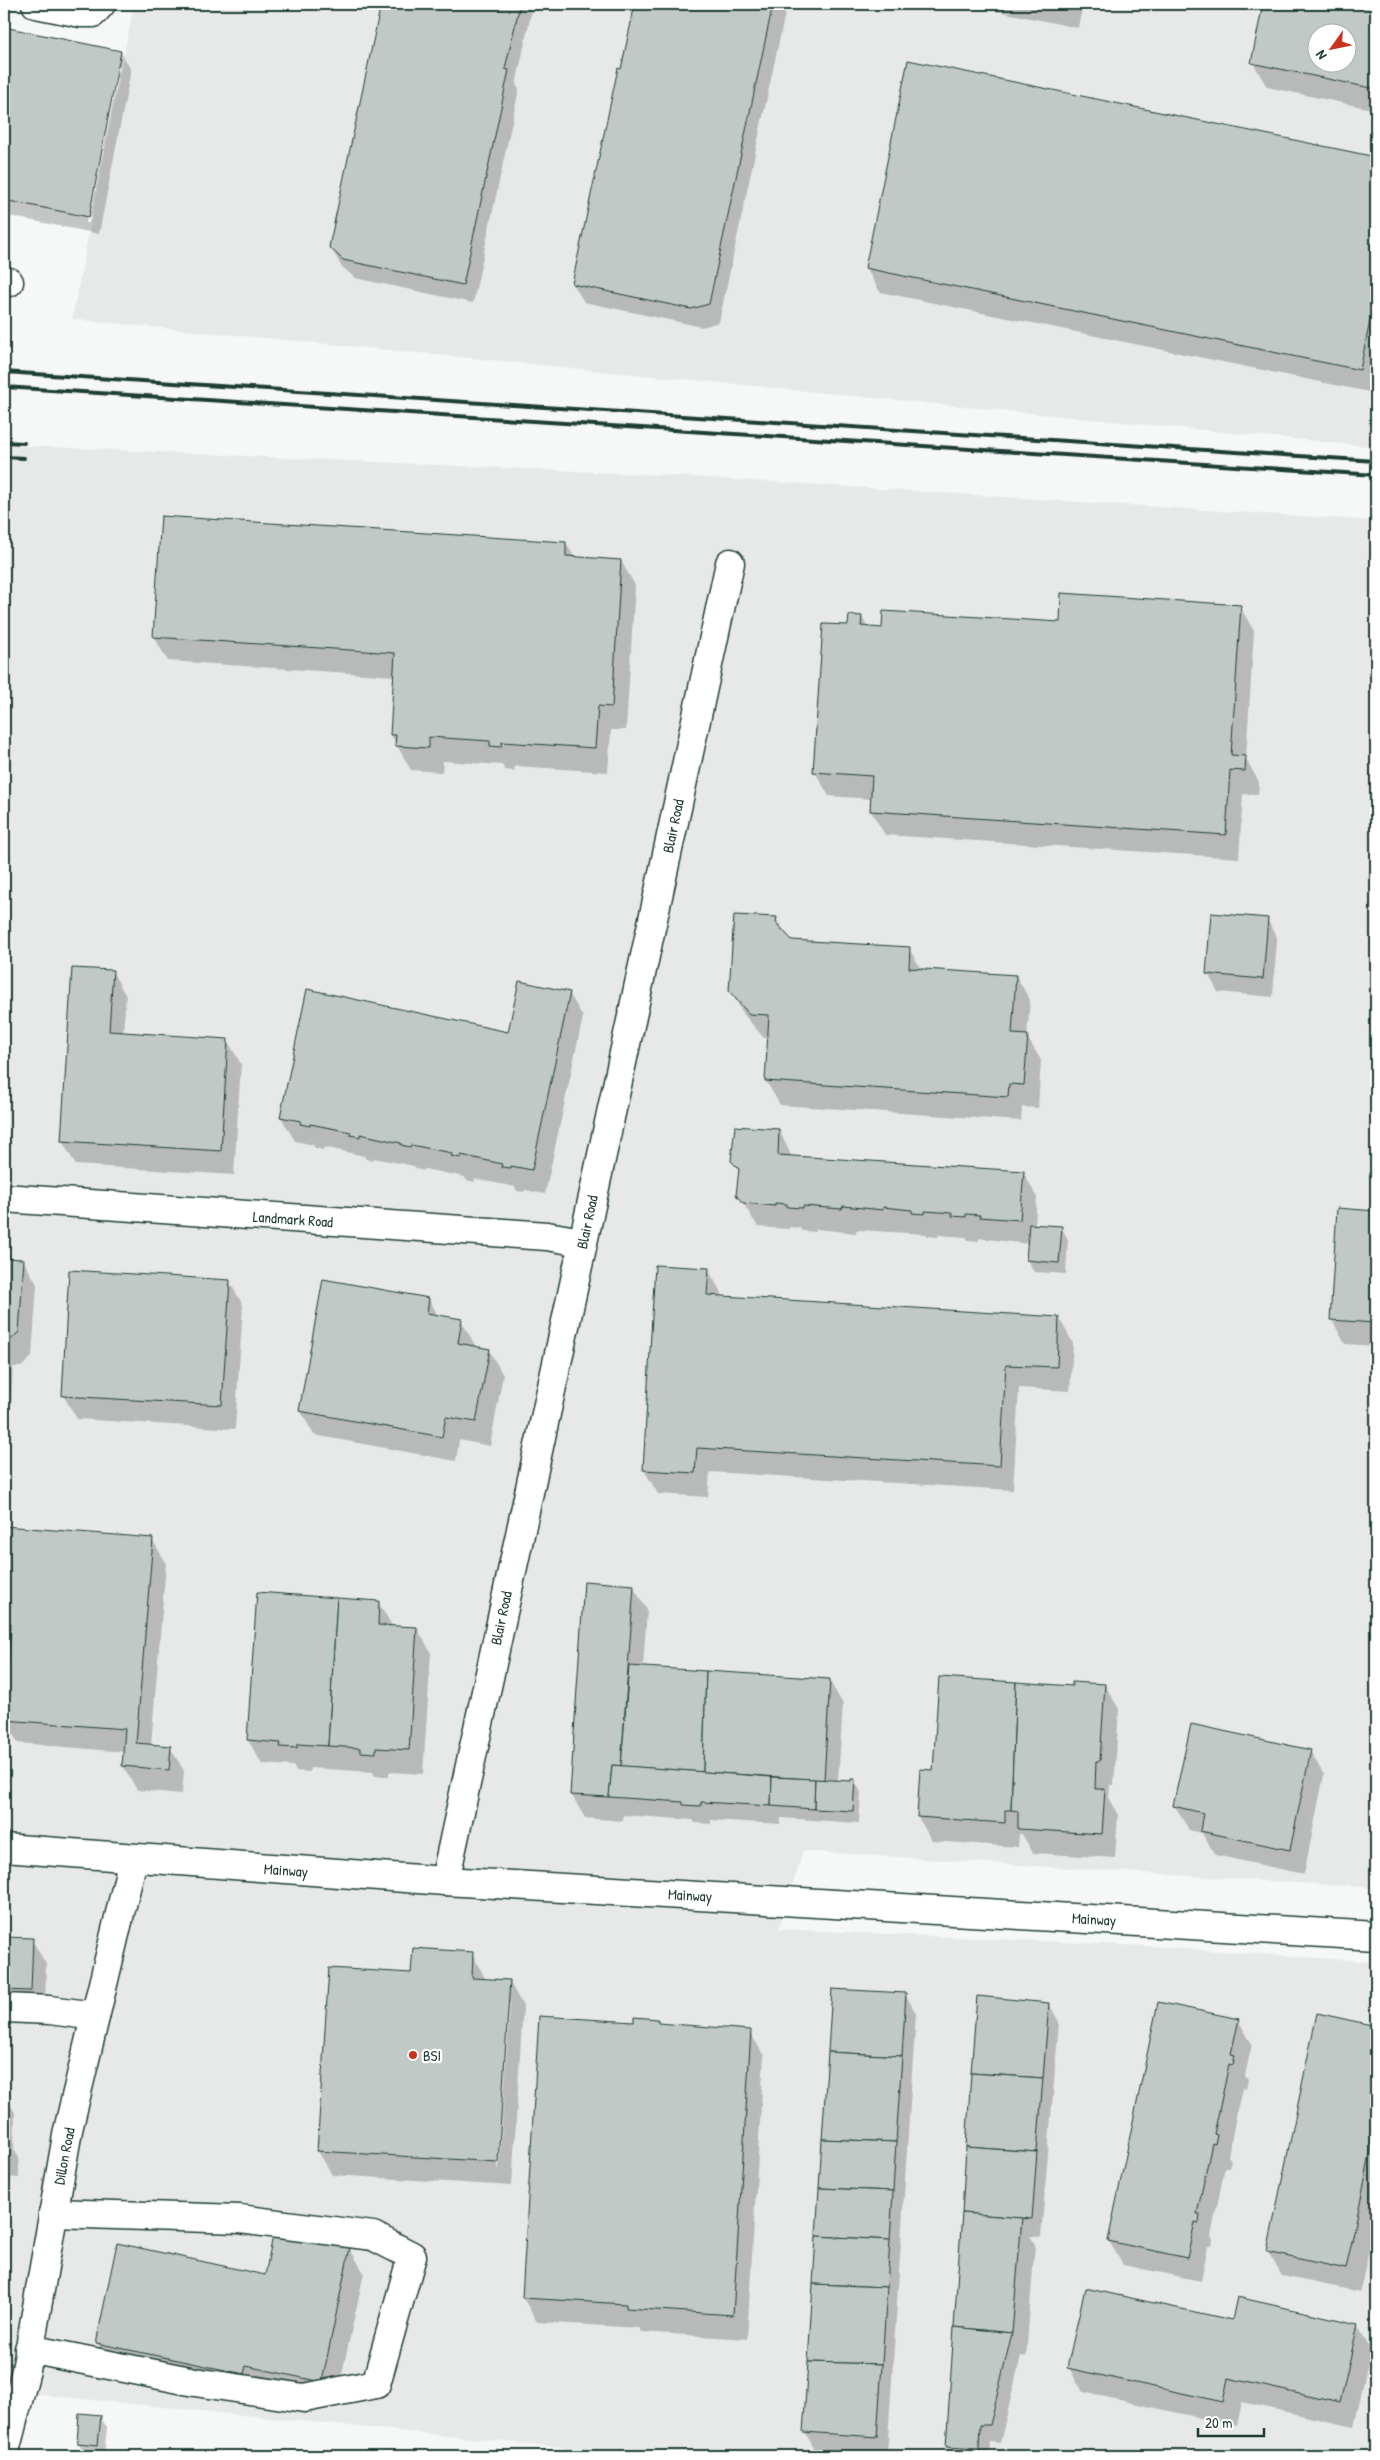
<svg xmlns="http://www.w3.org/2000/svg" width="1380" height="2460" viewBox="0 0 1380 2460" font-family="'Patrick Hand',sans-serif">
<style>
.built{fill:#e6e9e8;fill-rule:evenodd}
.shadow{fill:#0003;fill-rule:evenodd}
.building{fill:#c0c9c6;stroke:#1f3d34;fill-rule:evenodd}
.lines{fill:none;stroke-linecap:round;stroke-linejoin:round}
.minor-casing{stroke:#1f3d34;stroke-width:31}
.minor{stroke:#fff;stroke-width:28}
.rail{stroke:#1f3d34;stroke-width:4}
.poi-dot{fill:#c8321e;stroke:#fff;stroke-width:2}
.labels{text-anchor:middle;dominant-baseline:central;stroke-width:4.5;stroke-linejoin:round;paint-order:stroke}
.street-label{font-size:15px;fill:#1f3d34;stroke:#fff}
.poi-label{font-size:15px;fill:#1f3d34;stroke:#fff;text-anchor:start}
</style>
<rect width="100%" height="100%" fill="#f6f7f7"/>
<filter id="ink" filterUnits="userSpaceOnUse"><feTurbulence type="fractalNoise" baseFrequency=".02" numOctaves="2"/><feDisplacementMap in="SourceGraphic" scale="10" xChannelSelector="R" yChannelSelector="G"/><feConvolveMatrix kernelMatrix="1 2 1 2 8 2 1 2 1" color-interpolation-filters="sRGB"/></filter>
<g filter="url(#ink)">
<g class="built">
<path d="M134 4H1376V447L72 319ZM1318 32H1348V62H1318Z"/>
<polygon points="4,445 661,475 1376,521 1376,1888 803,1851 779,1929 1145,1946 1376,1962 1376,2456 648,2456 4,2391"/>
</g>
<g class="shadow">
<polygon points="383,4 533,4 516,85 519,89 473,303 355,278 341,266 331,247"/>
<polygon points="636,4 787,4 719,322 702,327 584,302 573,284"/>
<polygon points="963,4 1083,4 1078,28"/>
<path d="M1265 4H1376V110L1267 87 1253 63ZM1318 32H1348V62H1318Z"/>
<path d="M4 28 121 52 131 70 99 234 4 215ZM117 66H120L89 223H86Z"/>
<polygon points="909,62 1376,158 1376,380 1374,393 880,292 866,268"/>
<polygon points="566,543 575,558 621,561 635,585 626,730 611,730 608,772 515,766 514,771 505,770 502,765 443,761 442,772 411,770 391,735 394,676 168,661 154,637"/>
<polygon points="1240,607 1254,631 1246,759 1259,782 1258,795 1243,794 1239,858 885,835 871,811 872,799 829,796 815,772 849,627 862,617 868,628 883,629 1061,623"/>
<polygon points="1213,915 1267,919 1277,937 1273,997 1218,992 1208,974"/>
<polygon points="776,919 792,941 909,949 922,970 1016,976 1030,1000 1027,1037 1041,1060 1038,1108 1022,1107 1021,1121 780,1105 766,1081 769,1038 764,1038 745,1016 730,991"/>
<polygon points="112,971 126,996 123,1033 227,1040 241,1064 234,1175 76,1165 62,1141"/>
<polygon points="569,993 583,1017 545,1194 525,1190 524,1192 517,1191 515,1187 475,1179 474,1182 466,1180 465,1177 424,1169 424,1171 416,1169 414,1166 374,1158 373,1161 366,1159 364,1156 324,1147 323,1150 315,1148 313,1145 295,1141 281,1117 509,1033"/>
<polygon points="779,1130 792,1157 1023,1172 1037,1197 1035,1225 1061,1227 1068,1239 1066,1274 1034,1272 1027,1260 1029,1244 979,1238 979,1241 968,1240 966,1237 938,1235 938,1237 928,1236 926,1234 856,1230 856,1233 816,1229 816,1232 802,1231 800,1228 789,1227 789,1229 758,1227 738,1195 740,1174 733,1161"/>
<polygon points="1338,1210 1376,1212 1376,1346 1345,1344 1332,1320"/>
<polygon points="4,1259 23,1260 37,1284 32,1357 21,1367 13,1367 10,1426 4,1426"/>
<path d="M708 1269 722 1294V1297L1059 1318 1073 1343 1070 1391 1019 1388 1013 1490 710 1472 708 1497 658 1494 644 1470ZM706 1291H708V1302Z"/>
<polygon points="229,1281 243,1305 235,1429 77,1419 63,1395"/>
<polygon points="429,1299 438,1316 461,1320 475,1345 475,1348 489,1350 503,1375 490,1446 459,1440 456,1461 314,1435 300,1410"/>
<polygon points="4,1527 152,1539 166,1563 151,1745 170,1747 184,1771 182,1794 137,1790 123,1766 124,1752 18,1743 4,1719 10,1646 4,1645"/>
<polygon points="633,1586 647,1610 643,1668 829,1680 843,1704 838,1782 852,1783 854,1780 861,1792 859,1823 781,1818 780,1824 711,1820 711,1824 695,1823 693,1820 623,1815 623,1821 585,1818 571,1794"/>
<polygon points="378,1602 393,1627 417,1628 431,1653 423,1774 389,1772 389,1777 375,1776 373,1772 310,1768 310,1772 296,1771 293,1766 262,1764 248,1740"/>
<polygon points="1105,1685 1119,1709 1114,1785 1110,1785 1109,1799 1118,1815 1115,1858 1033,1853 1022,1834 1019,1834 1018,1847 932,1841 918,1817 934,1771 1073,1687"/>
<polygon points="1310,1751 1324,1775 1304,1874 1215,1855 1202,1833 1189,1830 1175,1806"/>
<polygon points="4,1939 32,1940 46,1964 45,2015 4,2013"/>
<path d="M472 1953 486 1980 509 1981 523 2006 512 2186 332 2175 318 2151 412 1975ZM507 2003H510L499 2168H497Z"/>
<polygon points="905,1994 916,2013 887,2455 815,2450 805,2432"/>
<polygon points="978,1998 1049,2004 1059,2022 1041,2237 1030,2236 1035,2244 1026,2357 1021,2356 1000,2443 990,2442 989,2456 953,2456 947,2447"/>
<polygon points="1318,2015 1376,2027 1376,2215 1360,2292 1282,2276 1268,2252"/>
<polygon points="657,2020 660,2025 750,2032 764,2056 747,2339 641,2332 639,2328 537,2322 523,2298 635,2024"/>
<polygon points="1238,2020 1252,2044 1245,2076 1248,2080 1246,2089 1242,2088 1228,2156 1231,2160 1229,2167 1225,2167 1211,2236 1213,2240 1212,2246 1208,2246 1201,2281 1123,2265 1109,2241"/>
<polygon points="4,2093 15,2113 14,2149 19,2158 19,2178 5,2177 4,2216"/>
<polygon points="350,2249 364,2273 335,2406 260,2390 111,2367 97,2342 266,2276"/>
<polygon points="1233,2322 1357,2325 1371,2349 1354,2427 1242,2402 1237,2426 1083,2392 1069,2368"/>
<polygon points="100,2416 107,2428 104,2456 85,2454 78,2442"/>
</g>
<g class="building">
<polygon points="381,4 520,4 505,69 509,70 463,285 343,260 329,247"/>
<polygon points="635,4 773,4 709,304 691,309 572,284 618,68 621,69"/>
<path d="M1263 4H1376V89L1251 63ZM1318 32H1348V62H1318Z"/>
<polygon points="4,27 121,51 89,217 4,200"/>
<polygon points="908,60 1376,157 1376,291 1360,370 865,268"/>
<polygon points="161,516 566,542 566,556 621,560 612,707 598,706 595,748 502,742 501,747 490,746 490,741 429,737 429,748 395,746 396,735 390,735 395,653 153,637"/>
<polygon points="1061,593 1241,605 1231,755 1246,756 1245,771 1230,770 1226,835 870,811 872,776 813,772 823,624 848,625 849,615 862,616 861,626 882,628 883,611 1060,622"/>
<polygon points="1211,913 1268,918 1263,979 1206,974"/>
<polygon points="734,915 777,917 776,923 792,940 910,947 909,968 1016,975 1012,1034 1028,1035 1024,1085 1009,1084 1008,1097 765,1081 769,1015 749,1014 729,991"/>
<polygon points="72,968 113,970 109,1031 228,1039 221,1151 61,1141"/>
<polygon points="519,981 570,992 532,1170 511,1166 511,1168 501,1167 502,1164 461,1155 461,1158 451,1156 452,1153 411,1145 410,1147 401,1145 401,1143 360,1134 360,1137 350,1135 351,1132 310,1124 310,1126 300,1124 301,1121 280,1117 307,989 508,1032"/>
<polygon points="735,1126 779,1129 778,1155 1024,1171 1020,1220 979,1217 980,1215 966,1214 966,1217 952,1216 953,1213 925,1211 925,1214 912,1213 912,1210 883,1207 883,1210 843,1206 842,1209 803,1206 803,1208 787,1207 787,1204 775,1203 775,1206 743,1203 736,1195 739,1169 731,1161"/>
<polygon points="1337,1208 1376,1211 1376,1323 1330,1320"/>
<polygon points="1029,1224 1062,1226 1059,1263 1026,1260"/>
<polygon points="4,1258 24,1259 19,1332 7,1343 4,1343"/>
<polygon points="655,1265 709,1268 707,1295 1059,1317 1057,1367 1006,1365 1000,1466 697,1448 695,1473 643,1470"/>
<polygon points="69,1270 230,1280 222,1405 62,1396"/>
<polygon points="323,1279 429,1298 427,1313 462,1319 458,1343 490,1349 476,1422 446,1417 442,1437 299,1411"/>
<polygon points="4,1526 153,1538 136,1743 171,1746 169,1770 122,1766 125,1729 4,1720 11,1623 4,1623"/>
<polygon points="584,1581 634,1585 621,1766 612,1765 609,1797 570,1795"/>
<polygon points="257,1592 337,1598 328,1746 297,1744 297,1748 280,1747 281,1743 247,1740"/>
<polygon points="337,1598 379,1601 378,1625 417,1627 409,1750 376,1748 376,1753 360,1752 360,1748 328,1746"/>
<polygon points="629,1666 706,1671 703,1772 621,1766"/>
<polygon points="706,1671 830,1679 824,1780 703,1772"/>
<polygon points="939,1677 1016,1682 1011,1810 1005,1810 1005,1823 917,1817 920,1769 933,1770"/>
<polygon points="1016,1682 1072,1686 1072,1682 1105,1684 1100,1761 1096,1761 1095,1789 1105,1789 1102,1834 1018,1829 1018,1811 1011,1810"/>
<polygon points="1191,1724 1311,1750 1290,1850 1200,1831 1203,1813 1173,1806"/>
<polygon points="612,1765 772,1777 771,1806 701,1802 701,1806 683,1805 683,1802 609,1797"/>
<polygon points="772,1777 815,1779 814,1809 771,1806"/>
<polygon points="815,1779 851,1781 851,1779 855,1779 853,1811 814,1809"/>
<polygon points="4,1937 33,1938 31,1991 4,1990"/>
<polygon points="413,1948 473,1952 472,1978 510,1980 498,2162 317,2151 329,1968 411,1973"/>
<polygon points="832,1989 906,1993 902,2056 828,2052"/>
<polygon points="977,1996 1049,2003 1043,2078 971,2073"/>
<polygon points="1158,2002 1239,2019 1231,2054 1235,2055 1233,2065 1229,2064 1214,2134 1217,2135 1215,2144 1212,2143 1197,2214 1200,2214 1199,2223 1195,2222 1187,2258 1108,2241"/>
<polygon points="1317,2013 1376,2026 1376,2127 1346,2269 1267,2252"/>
<polygon points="539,2016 634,2022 634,2017 658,2019 658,2023 751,2030 733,2315 626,2308 626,2304 522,2298"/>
<polygon points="828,2052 902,2056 896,2142 822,2139"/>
<polygon points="971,2073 1043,2078 1037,2152 966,2147"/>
<polygon points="822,2139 896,2142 893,2191 819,2188"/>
<polygon points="966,2147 1037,2152 1032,2219 962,2213"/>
<polygon points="819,2188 893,2191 890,2240 816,2236"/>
<polygon points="962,2213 1022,2218 1012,2333 954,2327"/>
<polygon points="274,2231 350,2247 322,2382 246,2366 244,2374 96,2343 117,2243 265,2275"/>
<polygon points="816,2236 890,2240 887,2287 813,2284"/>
<polygon points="813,2284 887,2287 882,2364 808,2362"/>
<polygon points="1085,2288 1232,2320 1237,2297 1358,2324 1340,2403 1228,2378 1223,2402 1067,2368"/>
<polygon points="954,2327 1012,2333 990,2425 980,2425 979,2449 946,2447"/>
<polygon points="808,2362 882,2364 877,2437 803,2432"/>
<polygon points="79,2413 101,2415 98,2445 77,2443"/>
</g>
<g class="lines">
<g class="minor-casing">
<g id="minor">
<polyline points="36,4 81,13 93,13 101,4"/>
<polyline points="4,281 9,282"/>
<polyline points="4,1198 547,1236 582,1242"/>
<polyline points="4,1848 445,1881 1376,1936"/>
<polyline points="445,1881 730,563"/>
<polyline points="4,2008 50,2010 95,2016"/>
<polyline points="29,2349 195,2382 304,2398 376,2384 412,2256 373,2236 240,2219 53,2213"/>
<polyline points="4,2455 26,2370 68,2130 133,1859"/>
</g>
</g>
<use href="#minor" class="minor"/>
<g class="rail">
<polyline points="4,372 1376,461"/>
<polyline points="4,387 1376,475"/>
<polyline points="4,442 24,443"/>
<polyline points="4,457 24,458"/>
</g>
</g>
</g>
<circle class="poi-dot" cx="413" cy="2055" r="5"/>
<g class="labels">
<g class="street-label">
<text transform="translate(673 826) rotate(-78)">Blair Road</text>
<text transform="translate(293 1219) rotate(4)">Landmark Road</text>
<text transform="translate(587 1222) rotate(-78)">Blair Road</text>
<text transform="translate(501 1618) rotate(-78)">Blair Road</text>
<text transform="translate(286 1870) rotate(4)">Mainway</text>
<text transform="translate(690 1895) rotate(3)">Mainway</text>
<text transform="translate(1094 1919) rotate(3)">Mainway</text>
<text transform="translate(64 2156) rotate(-79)">Dillon Road</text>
</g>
<g class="poi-label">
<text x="423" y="2055">BSI</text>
</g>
</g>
<rect width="1380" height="2460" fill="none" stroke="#fff" stroke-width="20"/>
<rect x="10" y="10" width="1360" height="2440" fill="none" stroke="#1f3d34" stroke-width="2" filter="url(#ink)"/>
<g transform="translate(1332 48) rotate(237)"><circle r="24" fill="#ffffff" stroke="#a5b1ae"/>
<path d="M0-4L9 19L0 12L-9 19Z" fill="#c8321e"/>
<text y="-8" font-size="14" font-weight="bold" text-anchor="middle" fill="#1f3d34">N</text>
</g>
<path d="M1198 2428v8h66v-8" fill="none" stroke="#1f3d34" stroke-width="2.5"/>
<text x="1205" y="2428" font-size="15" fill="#1f3d34" stroke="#ffffff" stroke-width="4" paint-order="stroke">20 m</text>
</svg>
